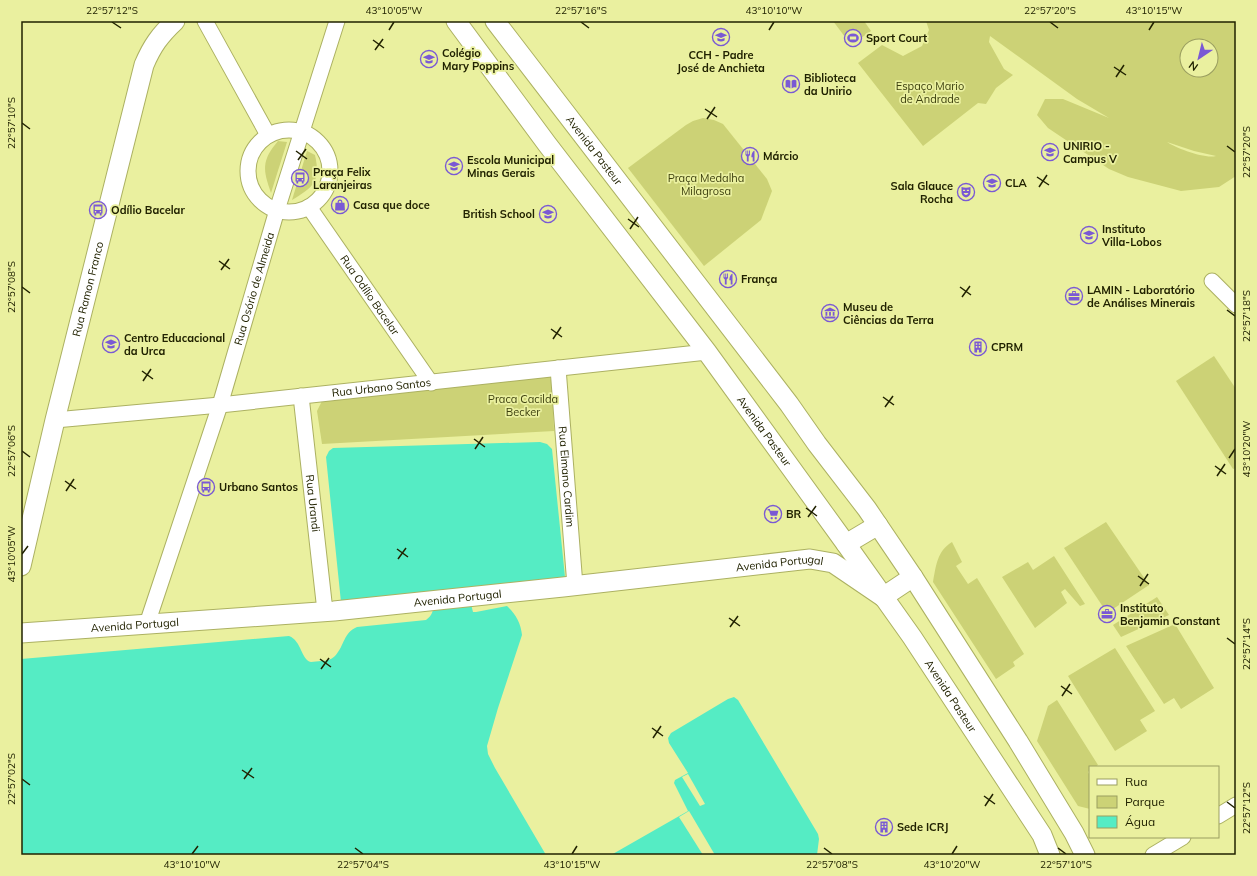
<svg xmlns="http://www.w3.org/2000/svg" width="1257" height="876" viewBox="0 0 1257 876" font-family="Mulish,sans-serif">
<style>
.green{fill:#ccd276;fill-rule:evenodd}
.water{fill:#55ecc4}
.pier{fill:#eaf09f}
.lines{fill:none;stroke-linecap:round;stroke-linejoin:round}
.minor-casing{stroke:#acb162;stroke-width:17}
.tertiary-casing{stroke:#acb162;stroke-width:21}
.minor{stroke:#fff;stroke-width:15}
.tertiary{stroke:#fff;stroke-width:19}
.ticks{fill:none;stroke:#212201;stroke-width:1.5}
.labels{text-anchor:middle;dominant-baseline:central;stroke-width:3.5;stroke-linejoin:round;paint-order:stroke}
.poi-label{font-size:11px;font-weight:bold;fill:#212201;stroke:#eaf09f;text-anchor:start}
.park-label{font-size:11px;fill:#3c3f0e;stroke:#eaf09f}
.street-label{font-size:11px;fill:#212201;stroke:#eaf09f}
.neatline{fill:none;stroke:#212201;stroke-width:1.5}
.ticks-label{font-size:10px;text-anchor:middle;fill:#212201}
</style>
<rect width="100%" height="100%" fill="#eaf09f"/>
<g class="green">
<polygon points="833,21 864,21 871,31 851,45"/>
<path d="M926 21H1236V176L1219 187 1181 191 1128 177 1109 169 1048 128 1037 115 1045 99H1063L1109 118 1077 99 990 36 989 42 1004 69 1013 75 996 88 986 104 978 103 923 146 858 63 882 45 903 56 922 46 929 30ZM1187 46H1211V70H1187ZM1167 142 1194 151 1216 156C1204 159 1176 148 1167 142Z"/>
<polygon points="703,118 714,120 723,124 767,179 772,191 761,220 704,266 628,168 686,125 693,121"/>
<path d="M278 141 287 142 271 193C263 170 261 161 278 141Z"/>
<path d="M307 151 315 155C321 182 313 187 292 200Z"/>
<polygon points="1214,356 1236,389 1236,468 1233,469 1176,381"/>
<polygon points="549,375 552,383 554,431 322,444 317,411 322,401"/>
<polygon points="1106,522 1149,585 1107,613 1064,548"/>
<path d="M952 542 962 562 956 566 968 584 977 578 1024 654 1013 662 1015 666 996 679 933 582C936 566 937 551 952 542Z"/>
<polygon points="1054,556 1085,604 1080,606 1065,589 1061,592 1067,603 1035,628 1002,577 1028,562 1033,570"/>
<polygon points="1157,597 1169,615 1121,637 1113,625"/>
<polygon points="1175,624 1214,688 1181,709 1174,698 1164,704 1126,646"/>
<polygon points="1115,648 1155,711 1140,720 1147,731 1115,751 1068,676"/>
<polygon points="1057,700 1098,765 1095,767 1090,767 1090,770 1088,772 1090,776 1090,809 1078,806 1037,741 1048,706"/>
</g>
<g class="water">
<path d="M540 442 547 444 552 449 565 577 563 581 469 596 473 612H476L507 606C516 614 521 624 522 635L498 708 487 746 488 754 495 768 546 855H21V659L289 636C302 641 301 660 311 662 314 662 318 661 321 661 326 661 331 660 335 656 345 645 343 633 357 627L426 620C433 615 433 610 434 602H341L326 457 329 451 333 448Z"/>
<polygon points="734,697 738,700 818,834 819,839 817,855 611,855 688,811 674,783 675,780 688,773 669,743 668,738 671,733 728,699"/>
</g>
<g class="pier">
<polygon points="688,774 705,804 700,806 682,777"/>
<polygon points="689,811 715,855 703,855 679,817"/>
</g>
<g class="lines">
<g class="minor-casing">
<g id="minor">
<polyline points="205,21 268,135"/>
<circle cx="289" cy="171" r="41"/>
<path id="s1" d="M309 207 431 383"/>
<polyline points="1212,281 1236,305"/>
<path id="s2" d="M558 368 575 586"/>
<path id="s3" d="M301 396 325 611"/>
<path id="s4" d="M55 420 220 405 707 352"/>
<path id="s5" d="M147 624 220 405 277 210 337 21"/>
<polyline points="1218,816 1236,805"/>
<polyline points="1153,855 1183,837"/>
</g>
</g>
<g class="tertiary-casing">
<g id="tertiary">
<path id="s6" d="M456 21 547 144 707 352 846 544 912 637 1042 835 1050 855"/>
<path id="s7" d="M495 21 789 404 817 444 867 509 913 577 1018 741 1074 833 1085 855"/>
<polyline points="846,544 878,525"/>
<path id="s8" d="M21 566 55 420 144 65C152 46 160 35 175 21"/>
<path id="s9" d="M21 633 334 611 563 587 810 559 833 563 883 597 913 577"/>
</g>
</g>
<use href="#minor" class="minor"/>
<use href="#tertiary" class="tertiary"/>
</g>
<path class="ticks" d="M112 22 121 28M581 22 589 28M1050 22 1058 28M389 30 394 22M769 30 774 22M1149 30 1154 22M373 40 384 48M375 50 383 39M1114 67 1126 75M1116 77 1124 65M705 109 717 117M707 119 715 107M22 123 30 129M1227 146 1235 152M296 151 307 159M298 160 306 149M1037 177 1049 185M1039 187 1047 175M628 219 639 227M630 229 638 217M219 261 230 269M221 270 229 259M22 287 30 293M960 287 971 295M962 297 970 286M1227 310 1235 316M551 329 562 337M553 339 561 327M142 371 153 379M143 381 151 369M883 397 894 405M885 407 893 396M474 439 485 447M475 449 483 437M22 451 30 457M1229 458 1235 449M1215 466 1226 474M1217 476 1225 464M65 481 76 489M66 491 74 479M806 508 817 516M808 517 816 506M397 549 408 557M22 554 28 546M398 559 406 548M1138 576 1149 584M1140 586 1148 574M729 618 740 626M730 627 738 616M1227 638 1235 644M320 659 331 667M321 669 329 658M1061 686 1072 694M1062 696 1070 684M652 728 663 736M653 738 661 726M242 770 254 778M22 779 30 785M244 779 252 768M984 796 995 804M1227 802 1235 808M985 806 993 794M355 848 363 854M824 848 832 854M1058 848 1066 854M192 854 198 846M572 854 577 846M952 854 957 846"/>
<defs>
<g id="university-ring" transform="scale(0.9)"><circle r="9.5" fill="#eaf09f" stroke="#7a59d4" stroke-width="1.5"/><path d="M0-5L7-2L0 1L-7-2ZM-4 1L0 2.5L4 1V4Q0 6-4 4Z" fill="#7a59d4"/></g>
<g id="stadium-ring" transform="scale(0.9)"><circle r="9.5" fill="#eaf09f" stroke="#7a59d4" stroke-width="1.5"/><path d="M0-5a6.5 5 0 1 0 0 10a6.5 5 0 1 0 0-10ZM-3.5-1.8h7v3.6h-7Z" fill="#7a59d4"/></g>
<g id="school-ring" transform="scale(0.9)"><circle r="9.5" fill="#eaf09f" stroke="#7a59d4" stroke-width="1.5"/><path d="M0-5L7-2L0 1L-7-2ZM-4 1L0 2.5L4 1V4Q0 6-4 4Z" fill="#7a59d4"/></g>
<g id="library-ring" transform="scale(0.9)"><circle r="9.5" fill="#eaf09f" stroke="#7a59d4" stroke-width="1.5"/><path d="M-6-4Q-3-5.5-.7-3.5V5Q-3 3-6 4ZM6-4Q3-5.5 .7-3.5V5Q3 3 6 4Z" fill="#7a59d4"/></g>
<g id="restaurant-ring" transform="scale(0.9)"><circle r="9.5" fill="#eaf09f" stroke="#7a59d4" stroke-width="1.5"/><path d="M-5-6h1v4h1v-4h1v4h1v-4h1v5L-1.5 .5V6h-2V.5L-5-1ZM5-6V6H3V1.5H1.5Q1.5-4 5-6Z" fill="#7a59d4"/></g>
<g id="bus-ring" transform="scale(0.9)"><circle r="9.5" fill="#eaf09f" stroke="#7a59d4" stroke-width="1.5"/><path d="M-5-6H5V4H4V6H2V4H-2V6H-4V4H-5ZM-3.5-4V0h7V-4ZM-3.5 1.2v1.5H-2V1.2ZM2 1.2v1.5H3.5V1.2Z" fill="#7a59d4"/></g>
<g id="theatre-ring" transform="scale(0.9)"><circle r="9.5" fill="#eaf09f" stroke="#7a59d4" stroke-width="1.5"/><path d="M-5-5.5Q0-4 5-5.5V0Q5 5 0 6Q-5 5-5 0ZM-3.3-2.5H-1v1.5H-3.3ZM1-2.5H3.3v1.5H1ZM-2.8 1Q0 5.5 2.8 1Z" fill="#7a59d4"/></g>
<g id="shop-ring" transform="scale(0.9)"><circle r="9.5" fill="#eaf09f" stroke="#7a59d4" stroke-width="1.5"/><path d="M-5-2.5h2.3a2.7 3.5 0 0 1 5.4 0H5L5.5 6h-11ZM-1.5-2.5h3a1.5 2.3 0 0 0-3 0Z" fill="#7a59d4"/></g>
<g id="office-ring" transform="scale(0.9)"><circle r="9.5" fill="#eaf09f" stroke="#7a59d4" stroke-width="1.5"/><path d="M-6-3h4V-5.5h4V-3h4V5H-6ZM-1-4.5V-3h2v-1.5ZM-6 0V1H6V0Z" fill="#7a59d4"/></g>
<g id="museum-ring" transform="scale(0.9)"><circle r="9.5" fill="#eaf09f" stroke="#7a59d4" stroke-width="1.5"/><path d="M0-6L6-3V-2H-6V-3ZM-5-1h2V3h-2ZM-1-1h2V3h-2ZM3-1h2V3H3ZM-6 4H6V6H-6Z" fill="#7a59d4"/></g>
<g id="building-ring" transform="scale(0.9)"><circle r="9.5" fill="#eaf09f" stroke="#7a59d4" stroke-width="1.5"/><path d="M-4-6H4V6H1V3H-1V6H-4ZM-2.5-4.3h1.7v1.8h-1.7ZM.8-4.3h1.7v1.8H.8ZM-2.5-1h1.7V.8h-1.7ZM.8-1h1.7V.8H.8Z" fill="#7a59d4"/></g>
<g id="supermarket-ring" transform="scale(0.9)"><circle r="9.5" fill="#eaf09f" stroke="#7a59d4" stroke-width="1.5"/><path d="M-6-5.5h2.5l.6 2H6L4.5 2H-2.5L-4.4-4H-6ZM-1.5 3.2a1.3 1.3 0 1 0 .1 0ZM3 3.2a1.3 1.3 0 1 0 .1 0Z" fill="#7a59d4"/></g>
</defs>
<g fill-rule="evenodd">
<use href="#university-ring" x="721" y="37"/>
<use href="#stadium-ring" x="853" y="38"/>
<use href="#school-ring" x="429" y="59"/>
<use href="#library-ring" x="791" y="84"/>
<use href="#university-ring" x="1050" y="152"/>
<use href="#restaurant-ring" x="750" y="156"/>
<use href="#school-ring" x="454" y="166"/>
<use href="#bus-ring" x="300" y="178"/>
<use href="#university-ring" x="992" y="183"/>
<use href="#theatre-ring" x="966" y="192"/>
<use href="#shop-ring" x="340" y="205"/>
<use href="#bus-ring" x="98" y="210"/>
<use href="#school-ring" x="548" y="214"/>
<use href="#university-ring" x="1089" y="235"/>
<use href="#restaurant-ring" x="728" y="279"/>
<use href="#office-ring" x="1074" y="296"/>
<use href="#museum-ring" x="830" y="313"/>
<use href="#school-ring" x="111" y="344"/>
<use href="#building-ring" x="978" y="347"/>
<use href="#bus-ring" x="206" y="487"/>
<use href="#supermarket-ring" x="773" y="514"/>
<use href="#office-ring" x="1107" y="614"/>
<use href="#building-ring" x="884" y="827"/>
</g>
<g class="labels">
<g class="poi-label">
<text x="866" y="38">Sport Court</text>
<text x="442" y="53">Colégio<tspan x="442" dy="13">Mary Poppins</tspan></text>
<text x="721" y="55" text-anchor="middle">CCH - Padre<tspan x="721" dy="13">José de Anchieta</tspan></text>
<text x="804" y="78">Biblioteca<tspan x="804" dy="13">da Unirio</tspan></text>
<text x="1063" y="146">UNIRIO -<tspan x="1063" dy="13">Campus V</tspan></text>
<text x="763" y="156">Márcio</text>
<text x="467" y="160">Escola Municipal<tspan x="467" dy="13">Minas Gerais</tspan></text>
<text x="313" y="172">Praça Felix<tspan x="313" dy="13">Laranjeiras</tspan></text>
<text x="1005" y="183">CLA</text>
<text x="953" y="186" text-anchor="end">Sala Glauce<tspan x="953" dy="13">Rocha</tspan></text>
<text x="353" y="205">Casa que doce</text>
<text x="111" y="210">Odílio Bacelar</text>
<text x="535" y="214" text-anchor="end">British School</text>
<text x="1102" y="229">Instituto<tspan x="1102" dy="13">Villa-Lobos</tspan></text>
<text x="741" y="279">França</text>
<text x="1087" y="290">LAMIN - Laboratório<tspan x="1087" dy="13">de Análises Minerais</tspan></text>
<text x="843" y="307">Museu de<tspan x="843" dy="13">Ciências da Terra</tspan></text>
<text x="124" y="338">Centro Educacional<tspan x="124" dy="13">da Urca</tspan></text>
<text x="991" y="347">CPRM</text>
<text x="219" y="487">Urbano Santos</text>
<text x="786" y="514">BR</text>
<text x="1120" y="608">Instituto<tspan x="1120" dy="13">Benjamin Constant</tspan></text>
<text x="897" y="827">Sede ICRJ</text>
</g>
<g class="park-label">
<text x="930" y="86">Espaço Mario<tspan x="930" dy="13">de Andrade</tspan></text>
<text x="706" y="178">Praça Medalha<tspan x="706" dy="13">Milagrosa</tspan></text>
<text x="523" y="399">Praca Cacilda<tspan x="523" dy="13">Becker</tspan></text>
</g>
<g class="street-label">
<text stroke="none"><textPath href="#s7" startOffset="163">Avenida Pasteur</textPath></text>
<text stroke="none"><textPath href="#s8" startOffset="285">Rua Ramon Franco</textPath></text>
<text stroke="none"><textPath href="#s5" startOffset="352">Rua Osório de Almeida</textPath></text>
<text stroke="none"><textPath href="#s1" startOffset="107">Rua Odílio Bacelar</textPath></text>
<text stroke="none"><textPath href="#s4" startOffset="328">Rua Urbano Santos</textPath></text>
<text stroke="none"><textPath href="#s6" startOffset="513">Avenida Pasteur</textPath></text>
<text stroke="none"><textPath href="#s2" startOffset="109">Rua Elmano Cardim</textPath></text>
<text stroke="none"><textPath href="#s3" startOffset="108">Rua Urandi</textPath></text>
<text stroke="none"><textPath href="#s9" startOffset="762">Avenida Portugal</textPath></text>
<text stroke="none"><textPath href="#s9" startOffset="438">Avenida Portugal</textPath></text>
<text stroke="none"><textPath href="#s9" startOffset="114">Avenida Portugal</textPath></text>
<text stroke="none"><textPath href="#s6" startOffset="837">Avenida Pasteur</textPath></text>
</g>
</g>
<rect width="1257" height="876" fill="none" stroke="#eaf09f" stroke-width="44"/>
<rect x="1089" y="766" width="130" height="72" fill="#eaf09f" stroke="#9a9e60"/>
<rect x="1097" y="779" width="20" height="6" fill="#ffffff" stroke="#9a9e60"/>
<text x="1125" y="786" font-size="12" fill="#212201">Rua</text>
<rect x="1097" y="796" width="20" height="12" fill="#ccd276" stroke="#9a9e60"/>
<text x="1125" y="806" font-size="12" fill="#212201">Parque</text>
<rect x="1097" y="816" width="20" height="12" fill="#55ecc4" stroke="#9a9e60"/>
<text x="1125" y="826" font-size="12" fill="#212201">Água</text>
<g transform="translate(1199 58) rotate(215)"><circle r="19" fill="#eaf09f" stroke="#9a9e60"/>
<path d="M0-3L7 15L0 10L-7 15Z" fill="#7a59d4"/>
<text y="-6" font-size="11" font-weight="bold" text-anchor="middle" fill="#212201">N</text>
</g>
<rect x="22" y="22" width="1213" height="832" class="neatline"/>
<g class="ticks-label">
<text x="112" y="14">22°57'12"S</text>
<text x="394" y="14">43°10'05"W</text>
<text x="581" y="14">22°57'16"S</text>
<text x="774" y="14">43°10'10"W</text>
<text x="1050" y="14">22°57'20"S</text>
<text x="1154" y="14">43°10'15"W</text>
<text transform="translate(11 123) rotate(-90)" y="4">22°57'10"S</text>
<text transform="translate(1246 152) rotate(-90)" y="4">22°57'20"S</text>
<text transform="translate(11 287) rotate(-90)" y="4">22°57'08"S</text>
<text transform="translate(1246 316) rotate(-90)" y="4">22°57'18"S</text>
<text transform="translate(1246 449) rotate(-90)" y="4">43°10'20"W</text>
<text transform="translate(11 451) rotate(-90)" y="4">22°57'06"S</text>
<text transform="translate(11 554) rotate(-90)" y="4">43°10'05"W</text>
<text transform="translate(1246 644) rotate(-90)" y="4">22°57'14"S</text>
<text transform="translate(11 779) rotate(-90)" y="4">22°57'02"S</text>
<text transform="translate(1246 808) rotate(-90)" y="4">22°57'12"S</text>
<text x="192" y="868">43°10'10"W</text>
<text x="363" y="868">22°57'04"S</text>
<text x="572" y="868">43°10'15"W</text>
<text x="832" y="868">22°57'08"S</text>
<text x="952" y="868">43°10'20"W</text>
<text x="1066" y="868">22°57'10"S</text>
</g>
</svg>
